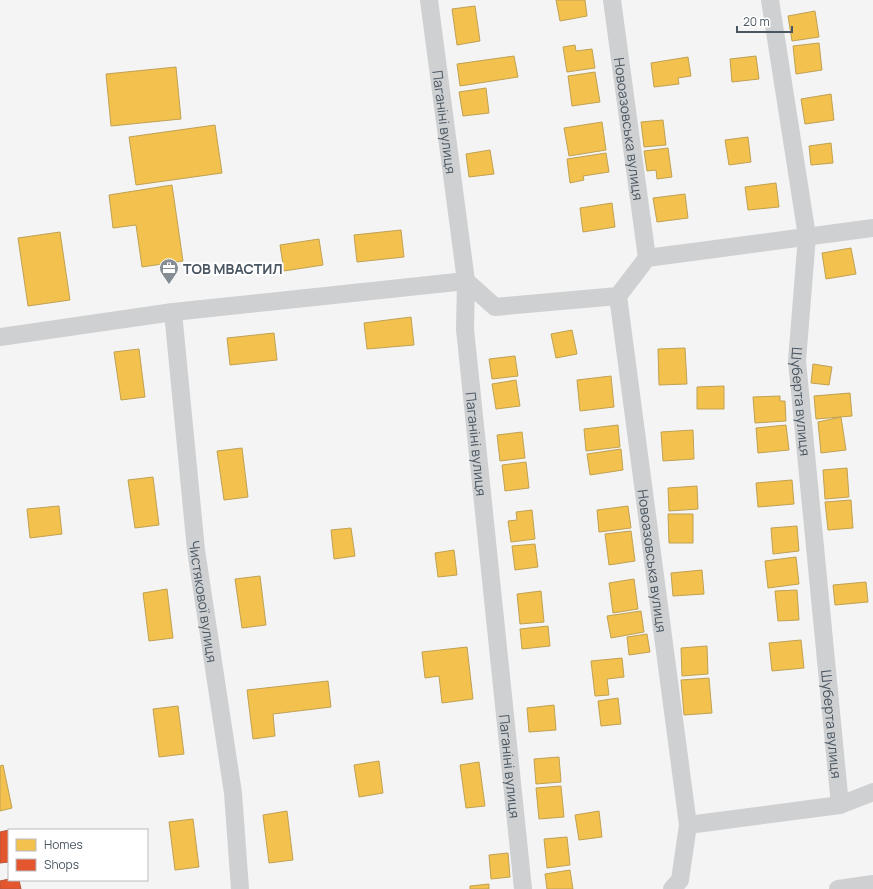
<svg xmlns="http://www.w3.org/2000/svg" width="873" height="889" viewBox="0 0 873 889" font-family="Manrope,sans-serif">
<style>
.homes{fill:#f2c14e;stroke:#c0a154}
.shops{fill:#e4572e;stroke:#b6573d}
.lines{fill:none;stroke-linecap:round;stroke-linejoin:round}
.minor{stroke:#ced0d2;stroke-width:18}
.labels{text-anchor:middle;dominant-baseline:central;stroke-width:4;stroke-linejoin:round;paint-order:stroke}
.street-label{font-size:14px;fill:#4a5661;stroke:#fff}
.poi-label{font-size:14px;font-weight:bold;fill:#4a5661;stroke:#fff;text-anchor:start}
</style>
<rect width="100%" height="100%" fill="#f4f4f4"/>
<g class="homes">
<polygon points="556,0 585,0 587,16 560,21"/>
<polygon points="475,6 480,41 457,45 452,9"/>
<polygon points="815,11 819,37 792,41 788,16"/>
<polygon points="819,43 822,70 796,74 793,46"/>
<polygon points="575,45 576,51 592,49 595,68 567,72 563,47"/>
<polygon points="514,56 518,77 460,86 457,64"/>
<polygon points="756,56 759,79 732,82 730,59"/>
<polygon points="688,57 691,76 678,78 679,84 654,87 651,63"/>
<polygon points="176,67 181,119 111,126 106,74"/>
<polygon points="595,72 600,102 572,106 568,76"/>
<polygon points="486,88 489,113 463,116 459,92"/>
<polygon points="831,94 834,120 805,124 801,99"/>
<polygon points="663,120 666,145 644,147 641,122"/>
<polygon points="602,122 606,150 569,156 564,128"/>
<polygon points="215,125 222,173 136,185 129,137"/>
<polygon points="748,137 751,162 729,165 725,140"/>
<polygon points="831,143 833,163 811,165 809,146"/>
<polygon points="668,148 672,177 657,179 656,170 647,171 644,151"/>
<polygon points="490,150 494,174 469,177 466,154"/>
<polygon points="606,153 609,172 583,176 584,180 570,183 567,159"/>
<polygon points="776,183 779,207 748,210 745,187"/>
<polygon points="172,185 183,261 142,267 136,225 113,228 109,195"/>
<polygon points="685,194 688,218 657,222 653,198"/>
<polygon points="612,203 615,227 583,232 580,208"/>
<polygon points="401,230 404,257 357,262 354,235"/>
<polygon points="60,232 70,300 28,306 18,238"/>
<polygon points="319,239 323,265 284,271 280,245"/>
<polygon points="851,248 856,274 826,279 822,253"/>
<polygon points="411,317 414,345 367,349 364,323"/>
<polygon points="572,330 577,354 556,358 551,334"/>
<polygon points="274,333 277,360 230,365 227,338"/>
<polygon points="685,348 687,384 659,385 658,349"/>
<polygon points="139,349 145,397 121,400 114,352"/>
<polygon points="515,356 518,376 492,379 489,359"/>
<polygon points="813,364 832,367 829,385 811,383"/>
<polygon points="611,376 614,407 580,411 577,380"/>
<polygon points="516,380 520,406 496,409 492,384"/>
<polygon points="724,386 724,409 697,409 697,387"/>
<polygon points="850,393 852,416 816,419 814,396"/>
<polygon points="780,396 780,401 785,401 786,421 755,423 753,397"/>
<polygon points="841,417 846,450 821,453 818,422"/>
<polygon points="618,425 620,447 586,451 584,429"/>
<polygon points="786,425 789,450 758,453 756,428"/>
<polygon points="693,430 694,459 663,461 661,432"/>
<polygon points="522,432 525,458 500,461 497,435"/>
<polygon points="242,448 248,497 224,500 217,451"/>
<polygon points="621,449 623,470 590,475 587,454"/>
<polygon points="526,462 529,488 505,491 502,465"/>
<polygon points="847,468 849,497 825,499 823,470"/>
<polygon points="153,477 159,525 135,528 128,480"/>
<polygon points="792,480 794,504 758,507 756,483"/>
<polygon points="697,486 698,509 669,511 668,488"/>
<polygon points="851,500 853,528 828,530 825,502"/>
<polygon points="59,506 62,534 30,538 27,509"/>
<polygon points="628,506 631,528 599,532 597,510"/>
<polygon points="532,510 535,539 511,542 508,521 517,520 516,512"/>
<polygon points="668,514 693,514 693,543 669,543"/>
<polygon points="797,526 799,551 773,554 771,528"/>
<polygon points="351,528 355,556 334,559 331,530"/>
<polygon points="631,531 635,561 609,565 605,534"/>
<polygon points="535,544 538,567 515,570 512,546"/>
<polygon points="454,550 457,575 438,577 435,553"/>
<polygon points="796,557 799,584 768,588 765,561"/>
<polygon points="702,570 704,594 673,596 671,573"/>
<polygon points="260,576 266,625 242,628 235,579"/>
<polygon points="634,579 638,609 613,613 609,583"/>
<polygon points="866,582 868,602 835,605 833,585"/>
<polygon points="167,589 173,638 149,641 143,593"/>
<polygon points="797,590 799,620 778,621 775,591"/>
<polygon points="541,591 544,622 520,624 517,594"/>
<polygon points="641,611 644,632 611,638 607,616"/>
<polygon points="548,626 550,646 522,649 520,629"/>
<polygon points="647,634 650,652 629,655 627,637"/>
<polygon points="801,640 804,668 772,671 769,643"/>
<polygon points="707,646 708,674 682,676 681,648"/>
<polygon points="467,647 473,699 442,703 439,676 425,678 422,652"/>
<polygon points="622,658 624,677 607,679 609,695 595,696 591,661"/>
<polygon points="709,678 712,713 684,715 681,680"/>
<polygon points="328,681 331,707 273,714 275,736 253,739 247,690"/>
<polygon points="618,698 621,724 601,726 598,701"/>
<polygon points="554,705 556,730 529,732 527,708"/>
<polygon points="178,706 184,754 159,757 153,709"/>
<polygon points="559,757 561,782 536,784 534,759"/>
<polygon points="379,761 383,793 359,797 354,765"/>
<polygon points="479,762 485,806 466,808 460,765"/>
<polygon points="3,765 12,808 0,811 0,766"/>
<polygon points="561,786 564,817 539,819 536,788"/>
<polygon points="287,811 293,860 269,863 263,815"/>
<polygon points="599,811 602,837 579,840 575,815"/>
<polygon points="193,819 199,867 175,870 169,822"/>
<polygon points="567,837 570,865 547,868 544,839"/>
<polygon points="508,853 510,877 491,879 489,855"/>
<polygon points="570,870 573,889 547,889 545,874"/>
<polygon points="489,884 489,889 470,889 470,886"/>
</g>
<g class="shops">
<polygon points="9,830 9,862 0,863 0,832"/>
<polygon points="9,879 19,880 21,889 0,889 0,881"/>
</g>
<g class="lines">
<g class="minor">
<path id="s1" d="M429 0 466 281 465 329 523 889"/>
<path id="s2" d="M612 0 647 258"/>
<path id="s3" d="M770 0 807 236 797 361 840 805"/>
<path id="s4" d="M618 296 688 825"/>
<path id="s5" d="M173 312 196 550 233 793 240 889"/>
<polyline points="0,337 173,312 466,281 495,307 618,296 647,258 873,228"/>
<polyline points="672,889 680,880 688,825 840,805 873,792"/>
<polyline points="838,889 873,884"/>
</g>
</g>
<defs>
<g id="office-pin" transform="scale(1)"><path d="M0 17L-7.5 6A9.5 9.5 0 1 1 7.5 6Z" fill="#868d94" stroke="#fff"/><path d="M-6-3h4V-5.5h4V-3h4V5H-6ZM-1-4.5V-3h2v-1.5ZM-6 0V1H6V0Z" fill="#fff"/></g>
</defs>
<g fill-rule="evenodd">
<use href="#office-pin" x="169" y="268"/>
</g>
<g class="labels">
<g class="street-label">
<text stroke="none"><textPath href="#s1" startOffset="123">Паганіні вулиця</textPath></text>
<text stroke="none"><textPath href="#s2" startOffset="130">Новоазовська вулиця</textPath></text>
<text stroke="none"><textPath href="#s3" startOffset="405">Шуберта вулиця</textPath></text>
<text stroke="none"><textPath href="#s1" startOffset="447">Паганіні вулиця</textPath></text>
<text stroke="none"><textPath href="#s4" startOffset="267">Новоазовська вулиця</textPath></text>
<text stroke="none"><textPath href="#s5" startOffset="291">Чистякової вулиця</textPath></text>
<text stroke="none"><textPath href="#s3" startOffset="729">Шуберта вулиця</textPath></text>
<text stroke="none"><textPath href="#s1" startOffset="771">Паганіні вулиця</textPath></text>
</g>
<g class="poi-label">
<text x="183" y="268">ТОВ МВАСТИЛ</text>
</g>
</g>
<rect x="8" y="829" width="140" height="52" fill="#ffffff" stroke="#b7bbc0"/>
<rect x="16" y="839" width="20" height="12" fill="#f2c14e" stroke="#b7bbc0"/>
<text x="44" y="849" font-size="12" fill="#4a5661">Homes</text>
<rect x="16" y="859" width="20" height="12" fill="#e4572e" stroke="#b7bbc0"/>
<text x="44" y="869" font-size="12" fill="#4a5661">Shops</text>
<path d="M737 26v6h55v-6" fill="none" stroke="#4a5661" stroke-width="2"/>
<text x="743" y="26" font-size="12" fill="#4a5661" stroke="#ffffff" stroke-width="3" paint-order="stroke">20 m</text>
</svg>
